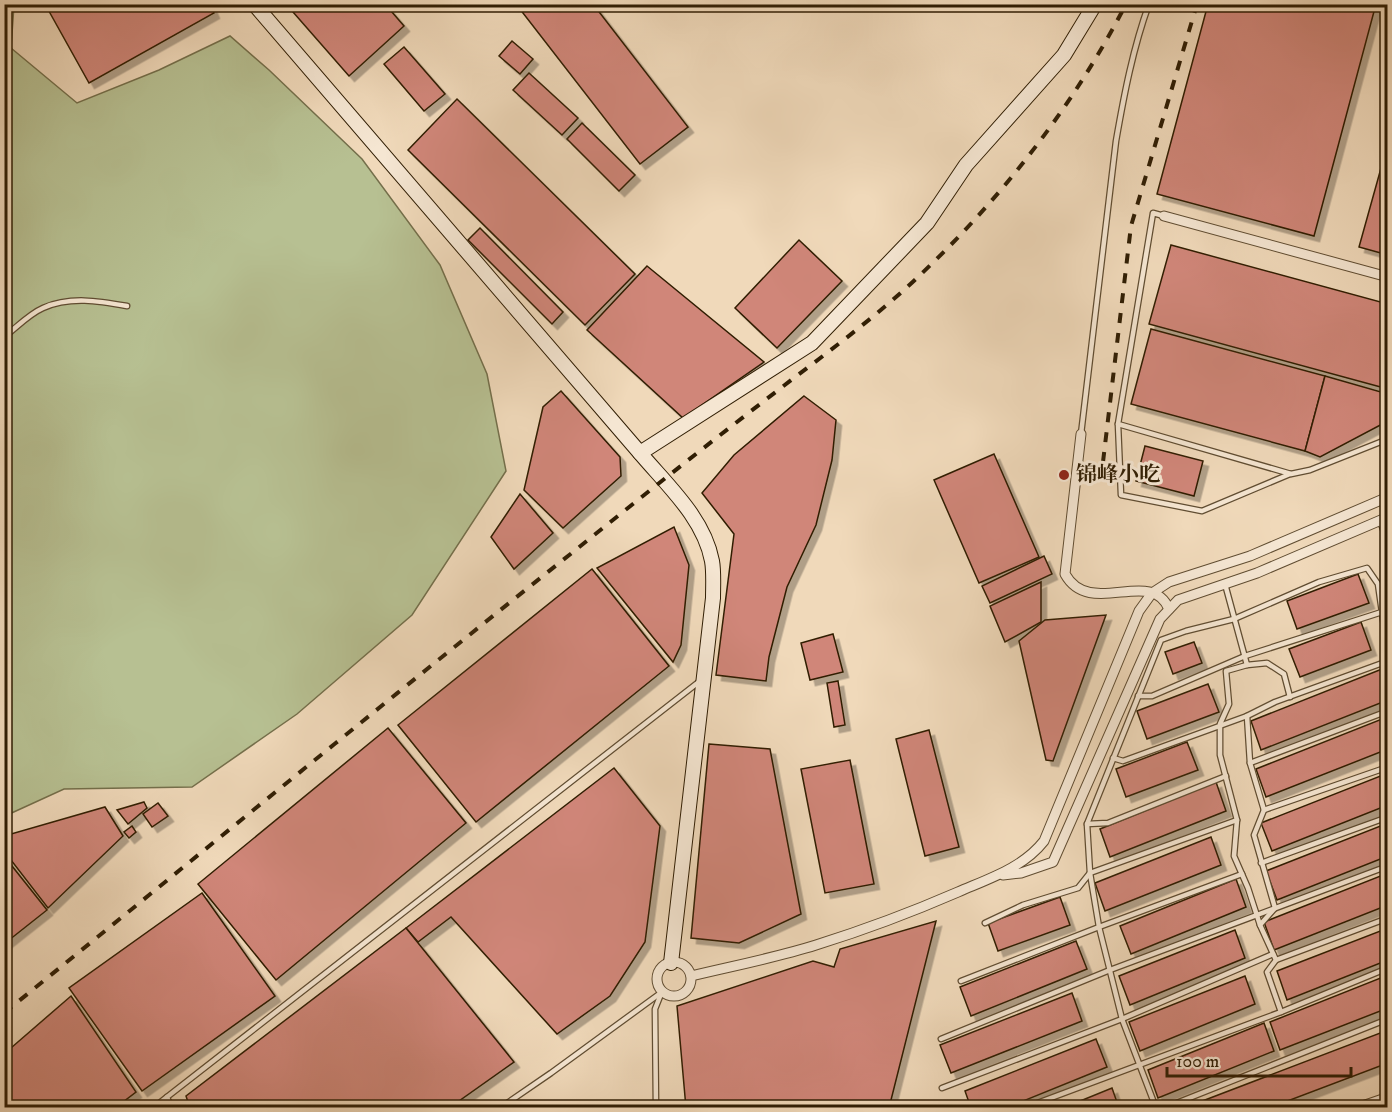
<svg xmlns="http://www.w3.org/2000/svg" width="1392" height="1112" viewBox="0 0 1392 1112" font-family="'IM FELL DW Pica','Noto Serif SC',serif">
<style>
.green{fill:#b7c092;stroke:#746f4b;stroke-width:1.5}
.building{fill:#d08679;stroke:#301e04;stroke-width:1.5;filter:url(#shadow)}
.lines{fill:none;stroke-linecap:round;stroke-linejoin:round}
.lane-casing{stroke:#604d32;stroke-width:7}
.street-casing{stroke:#604d32;stroke-width:11}
.secondary-casing{stroke:#301e04;stroke-width:16}
.lane{stroke:#f5e6d2;stroke-width:4.5}
.street{stroke:#f5e6d2;stroke-width:9}
.secondary{stroke:#f5e6d2;stroke-width:14}
.rail{stroke:#301e04;stroke-width:4;stroke-dasharray:10 10;stroke-linecap:butt}
.poi-dot{fill:#8f2418;stroke:#f5e6d2;stroke-width:2}
.labels{text-anchor:middle;dominant-baseline:central;stroke-width:6;stroke-linejoin:round;paint-order:stroke}
.poi-label{font-size:21px;font-weight:bold;fill:#301e04;stroke:#f5e6d2;text-anchor:start}
</style>
<defs>
<filter id="shadow"><feDropShadow dx="5.5" dy="5.5" stdDeviation="0" flood-color="#0004"/></filter>
</defs>
<rect width="100%" height="100%" fill="#f0d9ba"/>
<filter id="stains"><feTurbulence type="fractalNoise" baseFrequency=".00333" numOctaves="4"/><feColorMatrix values="0 0 0 0 .2 0 0 0 0 .09 0 0 0 0 .02 0 0 0 .5 -.17"/></filter>
<radialGradient id="worn" r=".72"><stop offset=".6" stop-color="#630" stop-opacity="0"/><stop offset="1" stop-color="#630" stop-opacity=".3"/></radialGradient>
<polygon class="green" points="4,5 14,5 11,48 77,103 159,70 230,36 269,70 362,159 440,265 487,374 506,471 412,615 297,714 192,787 64,789 5,816"/>
<g class="building">
<polygon points="45,4 210,4 214,13 89,83"/>
<polygon points="286,4 385,4 404,26 349,76"/>
<polygon points="516,4 593,4 688,127 640,164"/>
<polygon points="1208,4 1376,4 1314,236 1157,194"/>
<polygon points="512,41 533,59 520,74 499,56"/>
<polygon points="404,47 445,94 424,111 384,64"/>
<polygon points="529,73 578,118 562,135 513,90"/>
<polygon points="457,99 635,274 585,325 408,150"/>
<polygon points="582,123 635,175 619,191 567,139"/>
<polygon points="1388,143 1388,255 1359,247"/>
<polygon points="480,228 563,312 552,324 468,240"/>
<polygon points="799,240 842,281 777,348 735,308"/>
<polygon points="1171,245 1388,304 1388,389 1149,324"/>
<polygon points="647,266 764,362 683,418 587,330"/>
<polygon points="1151,329 1325,376 1305,451 1131,404"/>
<polygon points="1325,376 1388,394 1388,421 1320,457 1305,451"/>
<polygon points="561,391 620,457 621,476 563,528 524,490 543,407"/>
<polygon points="804,396 836,420 832,460 816,525 787,587 769,657 766,681 716,675 734,534 702,493 734,455"/>
<polygon points="1145,446 1203,461 1194,496 1136,481"/>
<polygon points="994,454 1039,557 979,583 934,480"/>
<polygon points="520,494 553,533 514,569 491,537"/>
<polygon points="674,527 689,565 681,645 673,662 597,568"/>
<polygon points="1044,556 1052,574 990,603 982,586"/>
<polygon points="592,569 669,666 476,822 398,725"/>
<polygon points="1358,574 1369,603 1297,629 1287,601"/>
<polygon points="1041,582 1041,622 1005,642 990,606"/>
<polygon points="1106,615 1053,761 1046,760 1019,641 1045,620"/>
<polygon points="1361,622 1371,650 1300,677 1289,649"/>
<polygon points="833,634 843,672 810,680 801,643"/>
<polygon points="1194,642 1202,663 1173,674 1165,652"/>
<polygon points="1382,669 1388,685 1388,700 1261,750 1251,721"/>
<polygon points="838,681 845,725 834,727 827,683"/>
<polygon points="1208,684 1219,712 1147,739 1137,711"/>
<polygon points="1387,717 1388,749 1266,797 1256,769"/>
<polygon points="388,728 466,823 276,980 198,884"/>
<polygon points="929,730 959,847 925,856 896,739"/>
<polygon points="1187,742 1198,770 1126,797 1116,769"/>
<polygon points="709,744 770,749 801,914 739,943 691,938"/>
<polygon points="850,760 874,884 825,893 801,769"/>
<polygon points="614,768 660,826 645,942 610,996 557,1034 451,917 418,942 406,928"/>
<polygon points="1388,773 1388,805 1272,851 1261,823"/>
<polygon points="1216,782 1226,811 1110,857 1100,829"/>
<polygon points="144,802 147,808 128,824 117,810"/>
<polygon points="158,803 168,816 152,827 143,814"/>
<polygon points="105,807 123,836 48,908 4,851 4,836"/>
<polygon points="1388,823 1388,856 1277,900 1266,871"/>
<polygon points="132,826 136,832 129,838 124,832"/>
<polygon points="1211,837 1221,865 1105,911 1095,883"/>
<polygon points="4,856 47,910 4,944"/>
<polygon points="1388,873 1388,905 1274,950 1264,922"/>
<polygon points="1236,879 1246,907 1131,954 1120,926"/>
<polygon points="202,893 275,996 142,1091 69,988"/>
<polygon points="1060,897 1070,925 998,951 988,923"/>
<polygon points="936,921 889,1108 686,1108 677,1006 813,961 834,967 840,949"/>
<polygon points="406,928 514,1062 449,1108 190,1108 186,1096"/>
<polygon points="1388,928 1388,960 1287,1000 1277,971"/>
<polygon points="1235,930 1245,958 1130,1005 1119,976"/>
<polygon points="1076,941 1087,969 971,1016 960,987"/>
<polygon points="1388,975 1388,1008 1280,1050 1270,1022"/>
<polygon points="1245,976 1255,1004 1140,1051 1129,1022"/>
<polygon points="1072,993 1082,1021 951,1073 940,1045"/>
<polygon points="71,996 136,1092 115,1108 4,1108 4,1054"/>
<polygon points="1264,1023 1274,1051 1158,1098 1148,1070"/>
<polygon points="1388,1030 1388,1063 1269,1108 1184,1108"/>
<polygon points="1096,1039 1107,1067 1006,1108 971,1108 965,1091"/>
<polygon points="1112,1088 1119,1108 1063,1108"/>
</g>
<g class="lines">
<g class="lane-casing">
<g id="lane">
<polyline points="1164,216 1153,213 1118,424 1291,474 1310,470 1388,439"/>
<path d="M4 337C16 328 29 314 43 308 70 296 99 301 127 306"/>
<polyline points="1118,424 1121,495 1202,511 1290,474"/>
<path d="M1081 434 1116 141C1124 95 1133 48 1149 4"/>
<polyline points="1380,521 1384,532 1388,561"/>
<polyline points="1225,584 1247,665 1267,663 1284,674 1290,697"/>
<polyline points="1247,665 1226,671 1229,704 1220,724 1220,755 1237,820 1234,856 1248,888 1260,925"/>
<polyline points="1138,696 1152,696 1245,656 1382,612"/>
<polyline points="1247,716 1250,763 1264,810 1254,835 1275,908 1260,925 1276,960 1267,972 1281,1012"/>
<polyline points="1113,758 1123,761 1247,716 1275,702 1388,661"/>
<polyline points="1250,763 1388,711"/>
<polyline points="1264,810 1388,767"/>
<polyline points="1087,824 1108,823 1226,776"/>
<polyline points="1261,863 1388,817"/>
<polyline points="985,923 1023,905 1078,888 1090,873 1237,820"/>
<polyline points="1276,960 1388,918"/>
<polyline points="961,981 1099,927 1242,874"/>
<polyline points="941,1039 1110,970 1388,866"/>
<polyline points="942,1088 1122,1019 1273,954"/>
<polyline points="153,1108 167,1097"/>
<polyline points="171,1108 167,1097 700,681"/>
<polyline points="500,1108 551,1073 662,992"/>
<polyline points="656,1108 655,1009 661,994"/>
<polyline points="1024,1108 1281,1012 1388,968"/>
<polyline points="1156,1108 1122,1019 1099,927 1090,873 1087,824 1161,640 1186,631 1234,619 1319,582 1367,568 1378,584 1388,655"/>
<polyline points="1164,1108 1388,1019"/>
<polyline points="1350,1108 1388,1095"/>
</g>
</g>
<g class="street-casing">
<g id="street">
<polyline points="1164,216 1388,277"/>
<path d="M1081 434 1065 574C1090 619 1151 566 1169 609"/>
<polyline points="1003,875 1021,873 1053,862 1160,619 1178,600 1257,573 1388,517"/>
<circle cx="674" cy="979" r="17"/>
<path d="M691 976C732 966 775 958 816 945 864 930 912 912 958 892 988 879 1023 868 1044 841L1139 611 1152 593 1169 582 1250 556 1388 497"/>
</g>
</g>
<g class="secondary-casing">
<g id="secondary">
<path d="M254 4 640 453C667 485 704 518 712 561 714 572 713 586 713 598L671 963"/>
<polyline points="640,453 812,343 927,223 966,165 1064,55 1095,4"/>
</g>
</g>
<use href="#lane" class="lane"/>
<use href="#street" class="street"/>
<use href="#secondary" class="secondary"/>
<g class="rail">
<polyline points="1103,462 1131,226 1197,4"/>
<path d="M4 1013C194 859 382 704 573 552 640 498 708 444 777 391 825 354 875 318 919 276 1002 198 1074 105 1126 4"/>
</g>
</g>
<circle class="poi-dot" cx="1064" cy="475" r="6"/>
<g class="labels">
<g class="poi-label">
<text x="1076" y="475">锦峰小吃</text>
</g>
</g>
<rect width="1392" height="1112" fill="none" stroke="#f0d9ba" stroke-width="24"/>
<rect x="6" y="6" width="1380" height="1100" fill="none" stroke="#301e04" stroke-width="3"/>
<rect x="12" y="12" width="1368" height="1088" fill="none" stroke="#301e04" stroke-width="1.5"/>
<path d="M1167 1067v9h184v-9" fill="none" stroke="#301e04" stroke-width="3"/>
<text x="1176" y="1067" font-size="18" fill="#301e04" stroke="#f5e6d2" stroke-width="4.5" paint-order="stroke">100 m</text>
<rect width="100%" height="100%" filter="url(#stains)"/>
<rect width="100%" height="100%" fill="url(#worn)"/>
</svg>
